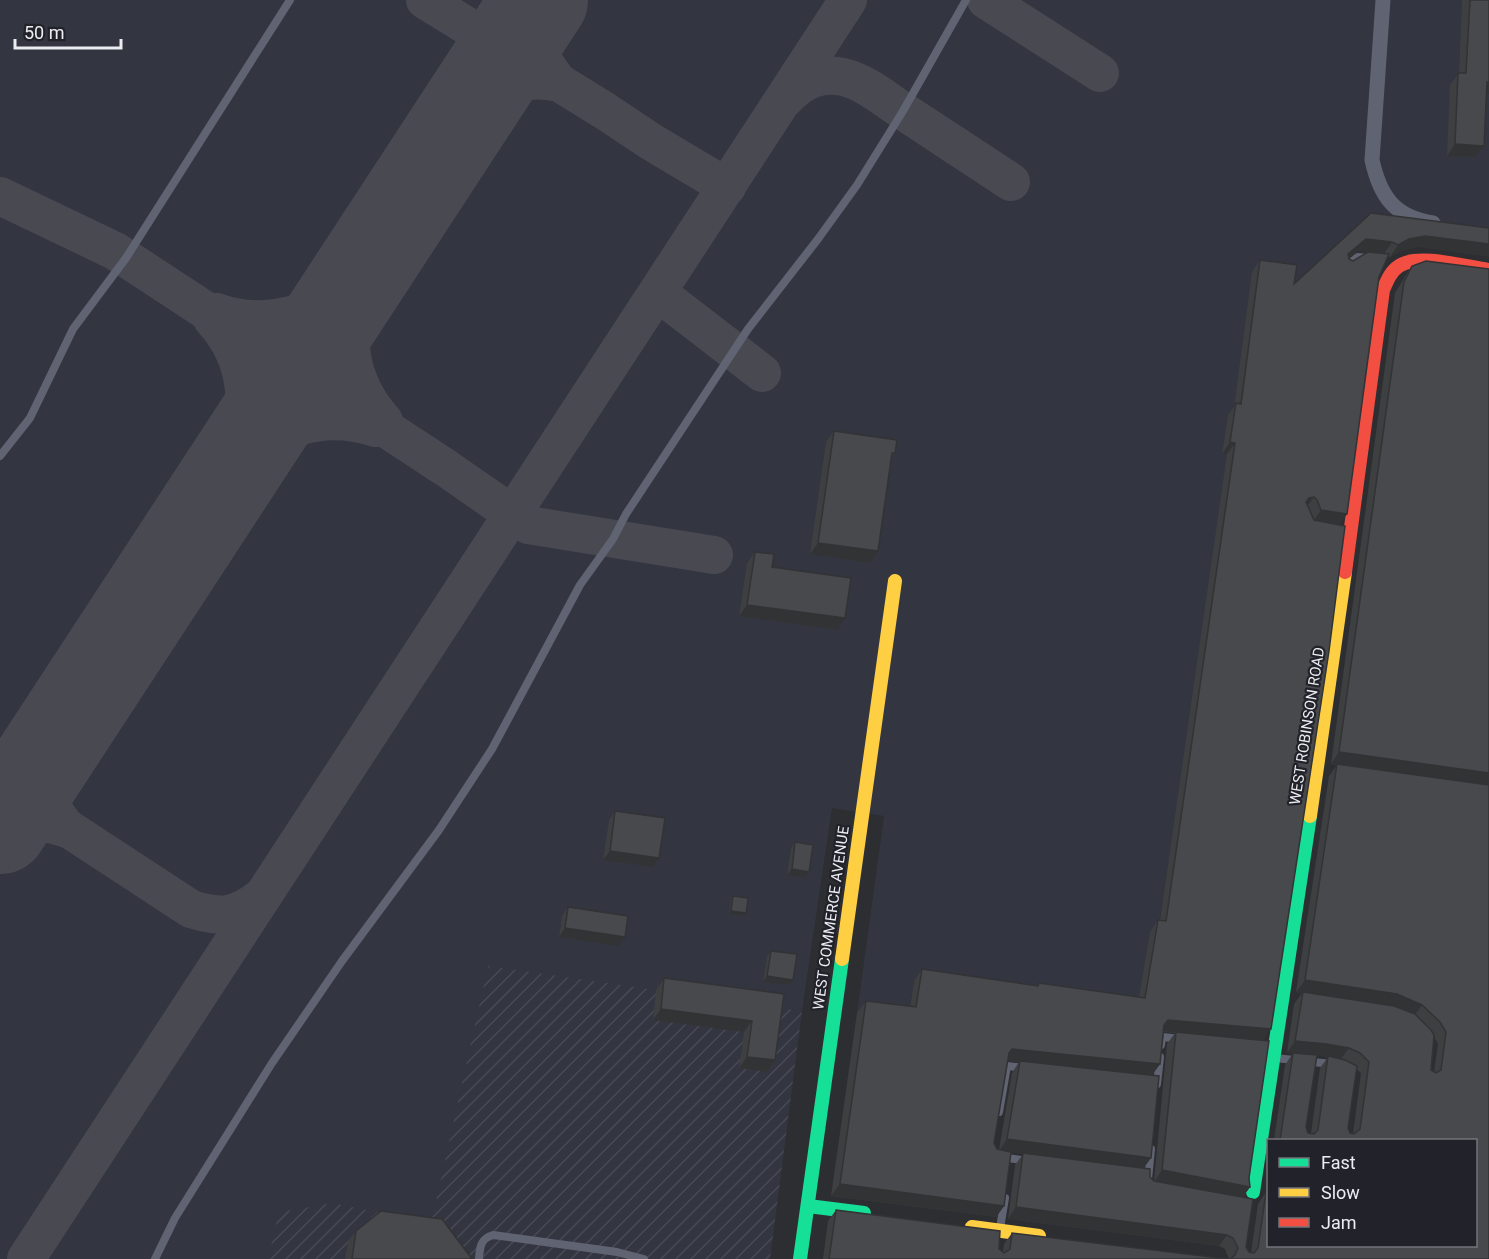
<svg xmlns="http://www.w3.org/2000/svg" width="1489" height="1259" viewBox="0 0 1489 1259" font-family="Roboto,sans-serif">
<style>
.built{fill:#333541}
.industrial{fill:url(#industrial-furrows)}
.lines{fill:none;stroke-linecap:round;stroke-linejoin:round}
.taxiway{stroke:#494a51;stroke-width:38}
.runway{stroke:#494a51;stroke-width:96}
.lane{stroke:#606372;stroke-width:8}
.street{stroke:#606372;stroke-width:15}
.fast{stroke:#16e098;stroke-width:14}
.slow{stroke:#ffcf43;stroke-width:14}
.jam{stroke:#f24e42;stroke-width:14}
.wall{fill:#3e3f41;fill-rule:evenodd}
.shaded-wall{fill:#323335}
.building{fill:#48494c;stroke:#323335;stroke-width:1.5}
.labels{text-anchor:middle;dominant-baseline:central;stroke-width:4.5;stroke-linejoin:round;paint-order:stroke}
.street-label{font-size:15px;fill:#ecedf2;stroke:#22232a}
</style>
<defs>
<pattern id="industrial-furrows" width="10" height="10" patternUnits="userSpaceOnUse" patternTransform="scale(1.5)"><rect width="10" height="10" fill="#333541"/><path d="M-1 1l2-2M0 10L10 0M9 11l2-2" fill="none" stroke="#474954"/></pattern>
</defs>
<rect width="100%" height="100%" fill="#2d2e32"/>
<polygon class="built" points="0,0 1489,0 1489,241 1357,224 1354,234 1302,282 1253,274 1185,757 1145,1015 914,981 908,1019 857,1013 884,816 832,808 802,1011 610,986 431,1224 342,1259 0,1259"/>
<polygon class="industrial" points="488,966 802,1011 770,1259 268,1259 279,1212 333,1203 431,1224"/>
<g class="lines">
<g class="taxiway">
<polyline points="425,0 605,111 650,141 727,187"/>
<path d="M544 0C532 39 534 51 559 83"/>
<polyline points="986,0 1100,73"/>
<path d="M786 98C801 81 820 72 843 77 865 82 885 99 903 111 939 135 975 158 1011 182"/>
<path d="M469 109C499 86 521 75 559 83"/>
<polyline points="0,196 115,251 446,468 528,525 714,555"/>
<path d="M359 276C346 331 344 377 384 421"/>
<polyline points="650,303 662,299 670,302 762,373"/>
<path d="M217 312C254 326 296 318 330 300 341 294 350 284 359 276"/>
<path d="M212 319C253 363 249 416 234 469"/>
<path d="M234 469C276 429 318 410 376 428"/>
<path d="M59 736C44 774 38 795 67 828"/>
<path d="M0 784 191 909C220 918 236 917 260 898"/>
<path d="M0 838C21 821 43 820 67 829"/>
<polyline points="26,1259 848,0"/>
</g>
<polyline class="runway" points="0,826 540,0"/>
<g class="lane">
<polyline points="1345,267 1358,257 1368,258"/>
<polyline points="0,456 30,418 73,329 126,258 290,0"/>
<polyline points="1161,1045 1162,1037 1181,1039"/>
<polyline points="1275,1058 1332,1064"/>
<polyline points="1157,1084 1160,1057"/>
<polyline points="999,1112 1007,1066 1024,1068"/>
<polyline points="1001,1157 1028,1161"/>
<polyline points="1148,1179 1151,1149"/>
<polyline points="1000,1228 1005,1198"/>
<polyline points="155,1259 175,1218 272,1063 342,961 439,830 492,749 580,585 613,539 626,514 748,329 818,239 857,185 903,111 966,0"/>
<path d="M479 1259C480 1247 480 1239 493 1235L617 1252 644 1259"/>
</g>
<path class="street" d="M1383 0 1372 160C1380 196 1394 217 1433 223"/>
<g class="fast">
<polyline points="1253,1192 1310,816"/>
<polyline points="808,1206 864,1213"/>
<polyline points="800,1259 842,959"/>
</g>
<g class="slow">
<polyline points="1310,816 1345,572"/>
<polyline points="842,959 895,581"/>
<polyline points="972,1227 1039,1236"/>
</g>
<path class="jam" d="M1345 572 1383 290C1387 281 1390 272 1399 266 1418 253 1466 267 1489 270"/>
</g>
<g class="wall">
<polygon points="1462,0 1489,0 1486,94 1475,157 1447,156 1450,85 1459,73"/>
<path d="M1371 213 1416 247 1401 251 1390 257 1388 256 1379 277 1347 514 1339 525 1263 1041 1249 1178 1250 1187 1243 1197 1246 1247 1249 1252 1251 1253 1258 1204 1266 1192 1269 1175V1245L1476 1140H1274L1285 1065 1293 1053H1287L1294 1004 1302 993 1296 992 1329 776 1337 765 1331 764 1395 293 1404 278 1412 266 1489 1259H1229L1225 1249 1219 1246 1008 1219 1015 1165 1023 1154 1011 1152 1004 1206 996 1217 831 1196 857 1013 866 1001 910 1007 914 981 922 969 1037 986 1039 983 1139 997 1150 932 1158 920H1160L1227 454H1222L1228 415 1234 407 1252 272 1260 260 1294 284ZM1358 251 1367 252 1353 261 1349 259V258ZM1164 1032 1175 1033 1167 1044 1154 1181 1143 1169 1152 1075 1160 1064ZM1434 1037 1438 1044 1434 1072 1431 1070ZM1316 1055 1328 1057 1320 1068 1311 1133H1308L1306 1127ZM1008 1061 1019 1062 1012 1073 999 1150 997 1149 994 1143ZM1356 1069 1361 1073 1353 1134 1350 1133 1348 1128Z"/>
<polygon points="834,431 895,453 891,459 870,563 810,554 826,442"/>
<polygon points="755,552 772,567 837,630 739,616 747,563"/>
<polygon points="615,811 659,858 653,867 603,860 609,820"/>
<polygon points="795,842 809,872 805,878 787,875 791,848"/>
<polygon points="733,896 746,913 744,916 729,914 731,899"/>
<polygon points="568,907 618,946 559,937 562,916"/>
<polygon points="771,951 793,980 789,985 763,982 767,957"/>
<polygon points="664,978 784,994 775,1060 767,1072 739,1068 744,1032 653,1020 656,990"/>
<polygon points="836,1210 999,1249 1003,1252 1004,1244 1012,1233 1228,1259 823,1259 828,1221"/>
<polygon points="356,1231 472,1259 345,1259 348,1242"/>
</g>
<g class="shaded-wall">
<polygon points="1487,82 1489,82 1489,94 1479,94"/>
<polygon points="1455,144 1484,146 1475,157 1447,156"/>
<polygon points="1425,236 1489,244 1489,257 1416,247 1401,251 1390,257 1398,245 1409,239"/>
<polygon points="1366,239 1392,242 1384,254 1358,251 1339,265 1348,254"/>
<polygon points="1230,442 1235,443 1227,454 1222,454"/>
<polygon points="1314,497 1305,509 1301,510 1309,498"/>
<polygon points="1321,510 1347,514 1339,526 1313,522"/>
<polygon points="818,543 878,551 870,563 810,554"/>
<polygon points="747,605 845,618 837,630 739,616"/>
<polygon points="1339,752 1489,773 1489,786 1331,764"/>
<polygon points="610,851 659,858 653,867 603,860"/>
<polygon points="792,869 809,872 805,878 787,875"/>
<polygon points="731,911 746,913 744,916 729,914"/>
<polygon points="565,928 625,937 618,946 559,937"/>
<polygon points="767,976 793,980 789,985 763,982"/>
<polygon points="1305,980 1397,994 1422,1005 1414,1016 1389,1006 1296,992"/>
<polygon points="661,1009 752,1021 744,1032 653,1020"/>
<polygon points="1168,1020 1271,1029 1263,1041 1160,1031"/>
<polygon points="1295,1041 1326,1044 1349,1048 1340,1060 1318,1055 1287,1053"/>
<polygon points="1012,1049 1160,1064 1152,1075 1004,1061"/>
<polygon points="747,1057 775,1060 767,1072 739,1068"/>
<polygon points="1007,1139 1151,1158 1143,1169 999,1151"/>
<polygon points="1162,1170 1250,1187 1242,1198 1154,1182"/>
<polygon points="840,1184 1004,1206 996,1217 831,1196"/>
<polygon points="1016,1207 1227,1235 1219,1246 1008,1219"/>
</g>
<g class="building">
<polygon points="1470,0 1489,0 1489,82 1487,82 1484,146 1455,144 1458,73 1466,73"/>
<polygon points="1371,213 1489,228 1489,244 1425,236 1409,239 1398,245 1392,242 1366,239 1348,254 1349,259 1353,261 1368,252 1389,254 1379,277 1347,514 1321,510 1317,500 1314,497 1309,498 1306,502 1314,520 1345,526 1329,651 1271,1029 1168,1020 1164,1025 1160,1064 1012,1049 1009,1053 994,1143 997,1149 1011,1152 1004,1206 840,1184 866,1001 916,1007 922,969 1038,986 1039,983 1145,998 1158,920 1166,921 1235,443 1230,442 1236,403 1241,404 1260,260 1297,265 1294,284"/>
<polygon points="1426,261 1489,269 1489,773 1339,752 1404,282 1412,266"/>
<polygon points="834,431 897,440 895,453 892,453 878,551 818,543"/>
<polygon points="755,552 774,554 772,567 851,578 845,618 747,605"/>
<polygon points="1337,764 1489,785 1489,1259 1230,1259 1235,1255 1238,1248 1233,1238 1227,1235 1016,1207 1023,1153 1150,1169 1150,1177 1154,1181 1253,1199 1246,1247 1249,1252 1254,1253 1258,1248 1266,1192 1269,1190 1269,1245 1476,1245 1476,1140 1280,1140 1293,1053 1317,1055 1306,1127 1308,1133 1314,1134 1318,1130 1328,1056 1345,1060 1357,1066 1348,1128 1350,1133 1354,1134 1360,1129 1369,1062 1360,1053 1349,1048 1326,1044 1295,1041 1303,992 1394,1006 1415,1014 1431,1030 1434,1035 1431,1070 1436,1073 1441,1070 1446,1032 1440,1022 1422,1005 1397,994 1305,980"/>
<polygon points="615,811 665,818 659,858 610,851"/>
<polygon points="795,842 813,845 809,872 792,869"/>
<polygon points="733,896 748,898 746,913 731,911"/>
<polygon points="568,907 628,916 625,937 565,928"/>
<polygon points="771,951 797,954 793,980 767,976"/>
<polygon points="664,978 784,994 775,1060 747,1057 752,1021 661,1009"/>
<polygon points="1176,1032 1269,1041 1249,1178 1250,1187 1162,1170"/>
<polygon points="1020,1061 1159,1076 1151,1158 1007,1139"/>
<polygon points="836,1210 1000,1231 999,1249 1004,1253 1010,1249 1012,1233 1228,1259 829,1259"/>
<polygon points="381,1211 442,1219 472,1259 352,1259 356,1231"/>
</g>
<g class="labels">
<g class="street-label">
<text transform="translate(1307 726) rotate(-81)">WEST ROBINSON ROAD</text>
<text transform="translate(831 918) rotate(-82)">WEST COMMERCE AVENUE</text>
</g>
</g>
<rect x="1267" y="1139" width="210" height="108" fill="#22232a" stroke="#73747a" stroke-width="1.5"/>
<rect x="1279" y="1158" width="30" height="9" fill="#16e098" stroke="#73747a" stroke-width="1.5"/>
<text x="1321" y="1169" font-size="18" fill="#ecedf2">Fast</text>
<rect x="1279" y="1188" width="30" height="9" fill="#ffcf43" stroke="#73747a" stroke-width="1.5"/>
<text x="1321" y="1199" font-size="18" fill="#ecedf2">Slow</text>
<rect x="1279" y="1218" width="30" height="9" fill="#f24e42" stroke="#73747a" stroke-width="1.5"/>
<text x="1321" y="1229" font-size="18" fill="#ecedf2">Jam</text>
<path d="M15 39v9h106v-9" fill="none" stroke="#ecedf2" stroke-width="3"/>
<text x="24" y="39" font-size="18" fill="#ecedf2" stroke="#22232a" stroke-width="4.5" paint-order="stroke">50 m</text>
</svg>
